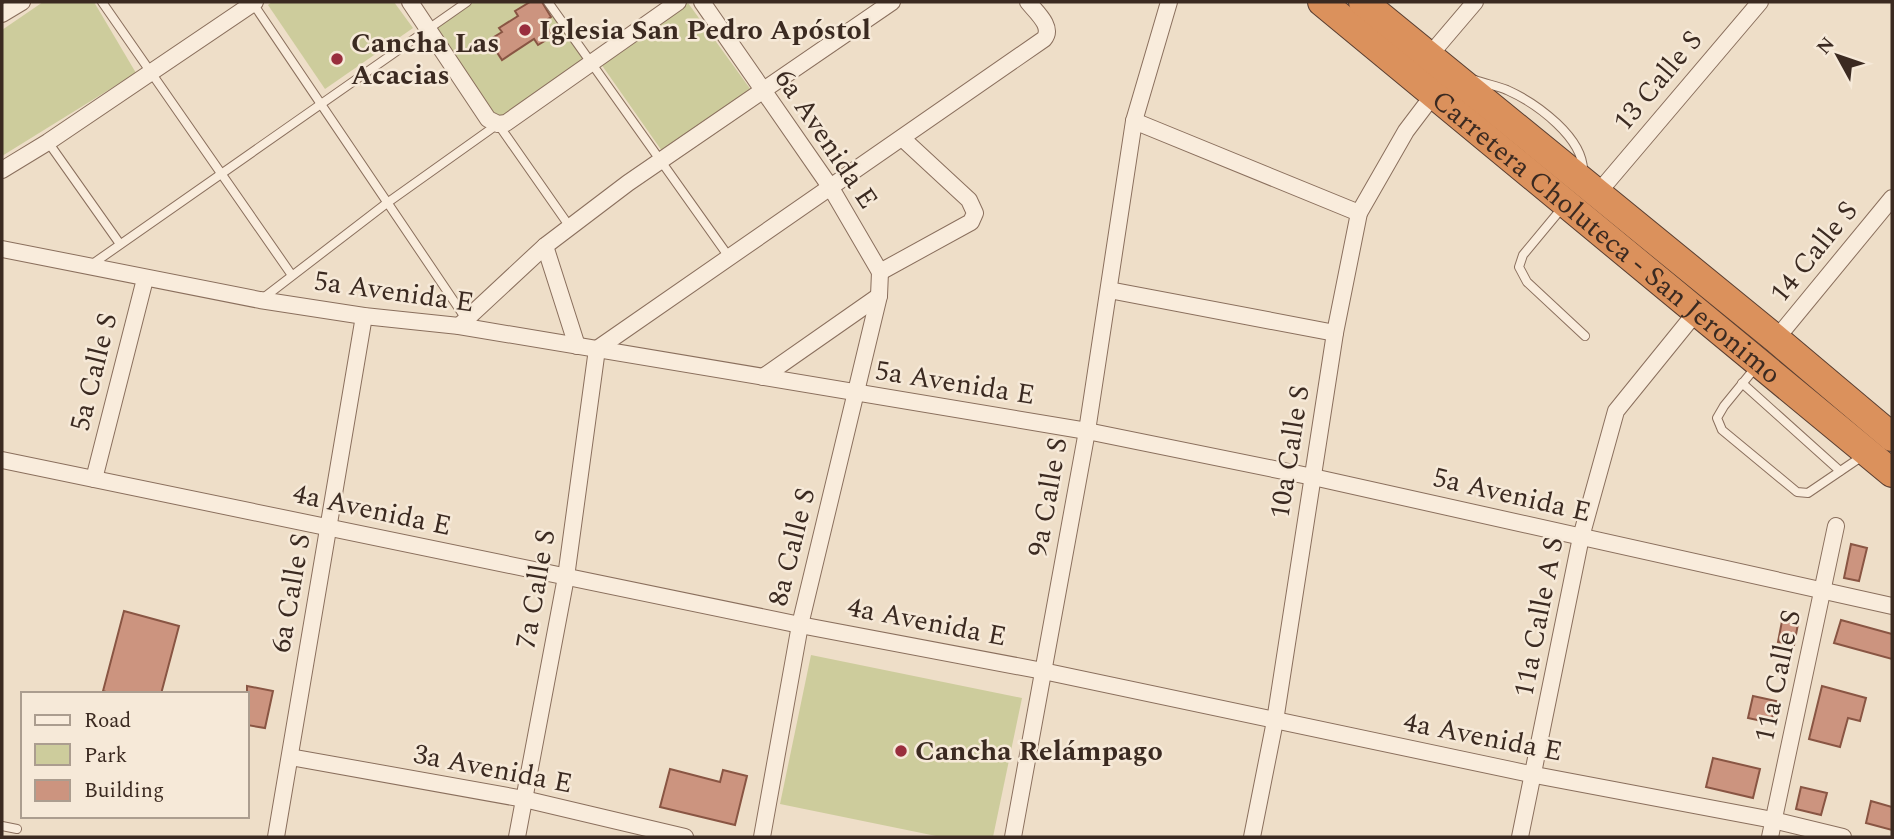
<svg xmlns="http://www.w3.org/2000/svg" width="1894" height="839" viewBox="0 0 1894 839" font-family="Spectral,serif">
<style>
.green{fill:#cdcc9c}
.building{fill:#cc947f;stroke:#895543;stroke-width:2}
.lines{fill:none;stroke-linecap:round;stroke-linejoin:round}
.lane-casing{stroke:#8a6f5d;stroke-width:10}
.street-casing{stroke:#8a6f5d;stroke-width:18}
.highway-casing{stroke:#593e31;stroke-width:30}
.lane{stroke:#f9ecdc;stroke-width:8}
.street{stroke:#f9ecdc;stroke-width:16}
.highway{stroke:#db915c;stroke-width:28}
.poi-dot{fill:#992e3d;stroke:#f6e9d8;stroke-width:2.5}
.labels{text-anchor:middle;dominant-baseline:central;stroke-width:5;stroke-linejoin:round;paint-order:stroke}
.poi-label{font-size:28px;font-weight:bold;fill:#3b2a21;stroke:#f6e9d8;text-anchor:start}
.street-label{font-size:28px;fill:#3b2a21;stroke:#f6e9d8}
</style>
<rect width="100%" height="100%" fill="#eedec8"/>
<g class="green">
<polygon points="43,2 94,2 136,73 2,156 2,30"/>
<polygon points="272,2 394,2 413,28 325,89 268,5"/>
<polygon points="474,2 530,2 516,11 520,18 499,28 502,32 489,40 501,60 534,39 538,45 553,36 544,22 554,15 586,60 505,116 493,114 432,30"/>
<polygon points="688,3 751,90 662,151 601,64"/>
<polygon points="811,655 1022,698 993,837 941,837 780,804"/>
</g>
<g class="building">
<polygon points="530,2 542,2 551,17 544,22 553,36 538,45 534,39 502,60 489,40 502,32 499,28 518,16 515,11"/>
<polygon points="1851,544 1867,548 1859,581 1844,578"/>
<polygon points="124,611 179,626 161,694 112,694 103,691"/>
<polygon points="1841,620 1892,634 1892,659 1834,643"/>
<polygon points="1782,621 1798,624 1794,645 1778,642"/>
<polygon points="247,686 273,691 265,728 247,725"/>
<polygon points="1822,686 1866,698 1860,721 1848,718 1840,747 1809,739"/>
<polygon points="1753,696 1776,701 1771,723 1748,718"/>
<polygon points="1713,758 1760,769 1753,798 1706,787"/>
<polygon points="670,769 720,782 723,770 747,776 735,825 660,807"/>
<polygon points="1801,787 1827,793 1821,815 1796,809"/>
<polygon points="1871,801 1892,807 1892,830 1866,823"/>
</g>
<g class="lines">
<g class="lane-casing">
<g id="lane">
<polyline points="102,2 291,274"/>
<polyline points="252,2 466,319"/>
<polyline points="548,2 729,257"/>
<path d="M1475 80C1486 84 1497 86 1507 90 1536 103 1585 138 1583 173"/>
<polyline points="48,142 120,244"/>
<polyline points="1562,208 1523,255 1519,267 1527,282 1585,336"/>
<polyline points="91,265 467,2"/>
<polyline points="262,299 387,203 498,124 570,227"/>
<polyline points="1755,368 1724,406 1717,418 1722,430 1797,492 1808,493 1864,455"/>
<polyline points="1742,383 1840,471"/>
<polyline points="2,826 17,829"/>
</g>
</g>
<g class="street-casing">
<g id="street">
<polyline points="410,2 488,119 498,124 506,123 678,2"/>
<polyline points="702,2 831,188 880,272"/>
<polyline points="2,14 22,2"/>
<polyline points="1429,56 1475,2"/>
<polyline points="1134,121 1359,213"/>
<polyline points="2,170 48,142 255,2"/>
<polyline points="1592,195 1597,194 1760,2"/>
<polyline points="545,246 577,346"/>
<polyline points="2,249 260,300 364,316 459,326 1087,431 1313,477 1892,606"/>
<polyline points="880,272 971,222 975,213 969,200 902,138"/>
<polyline points="1109,290 1335,333"/>
<polyline points="459,326 545,246 628,183 892,2"/>
<polyline points="1776,339 1892,198"/>
<polyline points="763,377 879,296"/>
<polyline points="2,460 800,625 1043,671 1535,775 1773,820 1843,837"/>
<polyline points="94,479 145,279"/>
<polyline points="290,757 524,799 685,837"/>
<polyline points="276,837 364,316"/>
<path d="M517 837 566 577 597 349 1044 39C1054 27 1036 12 1028 2"/>
<polyline points="762,837 800,625 879,296 880,272"/>
<polyline points="1013,837 1087,431 1134,121 1169,2"/>
<polyline points="1252,837 1275,721 1335,333 1359,213 1406,131 1434,94"/>
<polyline points="1520,837 1581,537 1616,411 1697,311"/>
<polyline points="1770,837 1836,526"/>
</g>
</g>
<g class="highway-casing">
<g id="highway">
<path id="s1" d="M1322 2 1892 473"/>
<polyline points="1363,2 1776,339 1892,437"/>
</g>
</g>
<use href="#lane" class="lane"/>
<use href="#street" class="street"/>
<use href="#highway" class="highway"/>
</g>
<g class="poi-dot">
<circle cx="525" cy="30" r="7"/>
<circle cx="337" cy="59" r="7"/>
<circle cx="901" cy="751" r="7"/>
</g>
<g class="labels">
<g class="poi-label">
<text x="539" y="30">Iglesia San Pedro Apóstol</text>
<text x="351" y="43">Cancha Las<tspan x="351" dy="32">Acacias</tspan></text>
<text x="915" y="751">Cancha Relámpago</text>
</g>
<g class="street-label">
<text transform="translate(1658 81) rotate(-50)">13 Calle S</text>
<text transform="translate(826 139) rotate(56)">6a Avenida E</text>
<text stroke="none"><textPath href="#s1" startOffset="369">Carretera Choluteca - San Jeronimo</textPath></text>
<text transform="translate(1814 252) rotate(-51)">14 Calle S</text>
<text transform="translate(394 292) rotate(8)">5a Avenida E</text>
<text transform="translate(94 372) rotate(-76)">5a Calle S</text>
<text transform="translate(955 383) rotate(9)">5a Avenida E</text>
<text transform="translate(1290 452) rotate(-81)">10a Calle S</text>
<text transform="translate(1512 495) rotate(13)">5a Avenida E</text>
<text transform="translate(1048 497) rotate(-80)">9a Calle S</text>
<text transform="translate(372 510) rotate(12)">4a Avenida E</text>
<text transform="translate(792 547) rotate(-76)">8a Calle S</text>
<text transform="translate(536 589) rotate(-80)">7a Calle S</text>
<text transform="translate(291 593) rotate(-80)">6a Calle S</text>
<text transform="translate(1539 617) rotate(-79)">11a Calle A S</text>
<text transform="translate(927 622) rotate(11)">4a Avenida E</text>
<text transform="translate(1778 676) rotate(-78)">11a Calle S</text>
<text transform="translate(1483 737) rotate(11)">4a Avenida E</text>
<text transform="translate(493 769) rotate(11)">3a Avenida E</text>
</g>
</g>
<rect width="1894" height="839" fill="none" stroke="#3b2a21" stroke-width="7"/>
<rect x="21" y="692" width="228" height="126" fill="#f6e9d8" stroke="#ab9d8f" stroke-width="2"/>
<rect x="35" y="715" width="35" height="10" fill="#f9ecdc" stroke="#ab9d8f" stroke-width="2"/>
<text x="84" y="727" font-size="21" fill="#3b2a21">Road</text>
<rect x="35" y="744" width="35" height="21" fill="#cdcc9c" stroke="#ab9d8f" stroke-width="2"/>
<text x="84" y="762" font-size="21" fill="#3b2a21">Park</text>
<rect x="35" y="780" width="35" height="21" fill="#cc947f" stroke="#ab9d8f" stroke-width="2"/>
<text x="84" y="797" font-size="21" fill="#3b2a21">Building</text>
<g transform="translate(1838 56) rotate(310)" stroke="#f6e9d8" stroke-width="5" paint-order="stroke">
<path d="M0-5L12 26L0 18L-12 26Z" fill="#3b2a21"/>
<text y="-10" font-size="19" font-weight="bold" text-anchor="middle" fill="#3b2a21">N</text>
</g>
</svg>
